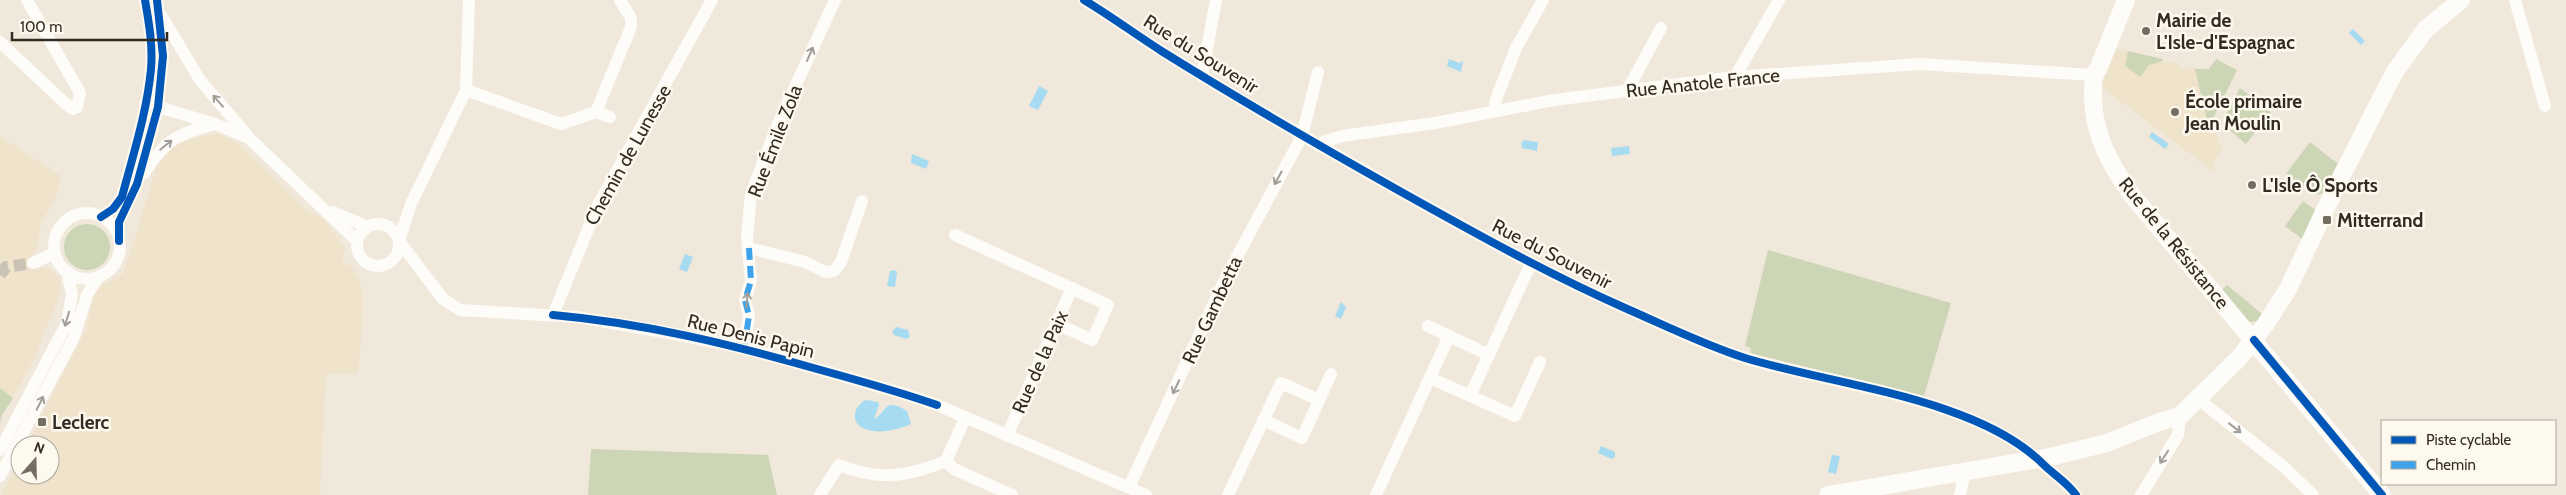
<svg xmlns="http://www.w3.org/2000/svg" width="2566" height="495" viewBox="0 0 2566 495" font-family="Cabin,sans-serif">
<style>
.built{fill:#f0e3cc}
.green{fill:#ccd6b6}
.water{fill:#a6dbf2}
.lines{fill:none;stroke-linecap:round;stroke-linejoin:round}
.street-tunnel{stroke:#cac2b5;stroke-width:12;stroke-dasharray:12 6;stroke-linecap:butt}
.street{stroke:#fdfcf9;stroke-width:12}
.secondary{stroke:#fdfcf9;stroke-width:18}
.quiet{stroke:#3ea3ea;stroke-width:6;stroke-dasharray:12 6;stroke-linecap:butt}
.cycleway-casing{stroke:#fef9ef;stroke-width:11}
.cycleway{stroke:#0057b8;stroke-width:8}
.oneway{stroke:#a19e98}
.poi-dot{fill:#746d62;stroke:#fef9ef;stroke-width:2}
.labels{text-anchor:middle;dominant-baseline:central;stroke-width:5;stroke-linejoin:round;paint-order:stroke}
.poi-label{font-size:19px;font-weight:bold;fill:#312b22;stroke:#fef9ef;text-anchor:start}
.street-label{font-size:19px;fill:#312b22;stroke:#fef9ef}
</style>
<rect width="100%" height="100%" fill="#f0e8da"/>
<g class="built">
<polygon points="2113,50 2131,51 2162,59 2165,64 2167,61 2180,64 2179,70 2190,67 2206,71 2210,69 2216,59 2237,70 2215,113 2213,119 2219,143 2223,147 2212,164 2216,167 2213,171 2100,86"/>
<polygon points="219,134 238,143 305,209 324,219 345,248 342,258 345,265 351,265 360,281 363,295 362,329 358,374 326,373 320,495 1,495 20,458 20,475 50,475 50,445 27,445 86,329 94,294 99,287 124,273 157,165 175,145 198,137"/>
<polygon points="0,136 61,176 57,195 41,222 37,250 30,257 34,269 49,268 59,278 62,289 34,359 13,398 0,388"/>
</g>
<g class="green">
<polygon points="2128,51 2162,59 2163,61 2149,65 2140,77 2125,66"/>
<polygon points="2216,59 2237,70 2213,119 2207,120 2195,69 2209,69"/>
<polygon points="2240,88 2271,112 2246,144 2228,129 2224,118"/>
<polygon points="2310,142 2338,164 2324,193 2317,195 2286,174"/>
<polygon points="2303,201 2315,210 2302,239 2285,226"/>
<circle cx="87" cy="247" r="23"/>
<polygon points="1768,250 1951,303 1924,396 1750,353 1751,348 1745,346"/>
<polygon points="2227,285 2262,314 2257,321 2249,322 2221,291"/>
<polygon points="0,388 13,398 2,415 0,423"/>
<polygon points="591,449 768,455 777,495 588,495"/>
</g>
<g class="water">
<polygon points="2353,29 2365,41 2361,45 2349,33"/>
<polygon points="1449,59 1459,63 1463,61 1461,72 1447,66"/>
<polygon points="1039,86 1048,91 1038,110 1029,106"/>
<polygon points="2152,132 2169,144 2165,149 2149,137"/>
<polygon points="1524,140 1538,142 1537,151 1522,148 1521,143"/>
<polygon points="1629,146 1630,154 1612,156 1611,148"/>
<polygon points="912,154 929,161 926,169 911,163"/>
<polygon points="685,254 693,257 687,272 679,269"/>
<polygon points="895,270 897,273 895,287 887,286 890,271"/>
<polygon points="1341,302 1346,307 1341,319 1335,316"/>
<polygon points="896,327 908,330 910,337 906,339 894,335 892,332"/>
<path d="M866 400 878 402 879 405 874 419C888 411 884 397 907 411L911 424C898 430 877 435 863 428 850 422 854 405 866 400Z"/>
<polygon points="1601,446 1615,452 1615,457 1612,459 1598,453"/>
<polygon points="1832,455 1840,456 1836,474 1828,472"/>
</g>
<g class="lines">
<polyline class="street-tunnel" points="0,275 6,267 33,263"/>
<g class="street">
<polyline points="469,0 466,90 411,204 399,241 443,299 460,310 577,317 669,333 744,348 905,394 937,405 1146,495"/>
<path d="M1084 0C1111 16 1136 35 1163 52 1240 100 1318 145 1396 189 1471 231 1546 273 1625 308 1664 325 1704 345 1745 358 1833 385 1977 398 2043 464 2054 475 2067 482 2076 495"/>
<polyline points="2515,0 2545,106"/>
<polyline points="161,15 200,80 246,134"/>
<polyline points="0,42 67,105 73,109 77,107 80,93 27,0"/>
<polyline points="1202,76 1216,0"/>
<polyline points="1735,77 1779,0"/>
<polyline points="466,90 561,124 596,112"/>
<polyline points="1627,91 1661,28"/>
<polyline points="145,103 215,124 249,138 357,241"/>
<polyline points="1496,110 1495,102 1516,48 1543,0"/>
<polyline points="596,112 631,27 631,18 620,0"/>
<polyline points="596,112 610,117"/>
<polyline points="1319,146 1323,142 1342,136 1435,123 1554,100 1735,77 1920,64 2093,75"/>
<path d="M144 173C166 139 176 135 215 124"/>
<polyline points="333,212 368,227"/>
<circle cx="87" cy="246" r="33"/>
<path d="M101 217 113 209 122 197C133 155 147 112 151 69 153 46 149 23 145 0"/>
<circle cx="378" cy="245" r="21"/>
<polyline points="955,235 1108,305 1092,340 1057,324"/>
<polyline points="119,241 119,222 137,184 158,107 163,56 157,0"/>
<polyline points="749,248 805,262 825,272 834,271 841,262 862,201"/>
<polyline points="33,263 55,253"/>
<polyline points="553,315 598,205 712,0"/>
<polyline points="1428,326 1489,355"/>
<polyline points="744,348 749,316 745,300 751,281 747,238 751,194 778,124 835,0"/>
<polyline points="1430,378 1515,416 1540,362"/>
<polyline points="1470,396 1531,263"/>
<polyline points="2197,398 2284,467 2313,495"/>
<polyline points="1263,420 1302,438 1331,374"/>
<polyline points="1007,436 1072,288"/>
<polyline points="0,450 67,323 72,294 67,272"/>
<polyline points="946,461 954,469 1012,495"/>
<polyline points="0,476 74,337 87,295 98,277"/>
<polyline points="1129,487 1226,277 1302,136 1318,72"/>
<path d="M820 495 839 465C879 481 907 477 946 461L965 418"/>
<polyline points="1228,495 1281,383 1319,400"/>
<polyline points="1376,495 1449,336"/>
<polyline points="1960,495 1965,472"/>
<polyline points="2141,495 2178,435 2180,416"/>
</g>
<g class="secondary">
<path d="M2126 0 2099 67C2093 76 2093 82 2093 93 2092 131 2109 163 2131 194L2382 495"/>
<polyline points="1828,495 2050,457 2107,443 2159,422 2180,416 2239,358 2265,325 2288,289 2336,187 2394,73 2425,30 2461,0"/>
</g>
<polyline class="quiet" points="744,348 749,316 745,300 751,281 749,248"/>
<g class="cycleway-casing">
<g id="cycleway">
<path d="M1084 0C1111 16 1136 35 1163 52 1240 100 1318 145 1396 189 1471 231 1546 273 1625 308 1664 325 1704 345 1745 358 1833 385 1977 398 2043 464 2054 475 2067 482 2076 495"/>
<path d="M101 217 113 209 122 197C133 155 147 112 151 69 153 46 149 23 145 0"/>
<polyline points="119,241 119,222 137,184 158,107 163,56 157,0"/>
<path d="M553 315C643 323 730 344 817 369 857 380 897 391 937 405"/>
<polyline points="2254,340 2382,495"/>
</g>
</g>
<use href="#cycleway" class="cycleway"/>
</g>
<defs><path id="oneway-shaft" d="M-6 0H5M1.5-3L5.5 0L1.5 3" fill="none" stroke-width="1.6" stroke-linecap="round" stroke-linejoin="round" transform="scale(1.25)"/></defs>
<g class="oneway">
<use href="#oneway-shaft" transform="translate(810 54) rotate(-66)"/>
<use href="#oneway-shaft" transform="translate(218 101) rotate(-131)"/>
<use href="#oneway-shaft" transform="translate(166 145) rotate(-39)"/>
<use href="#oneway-shaft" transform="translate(1278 178) rotate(119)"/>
<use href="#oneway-shaft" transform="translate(747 300) rotate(-85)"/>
<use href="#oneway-shaft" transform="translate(67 319) rotate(106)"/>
<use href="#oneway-shaft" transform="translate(1176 387) rotate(115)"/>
<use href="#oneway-shaft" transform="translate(40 403) rotate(-63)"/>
<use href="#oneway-shaft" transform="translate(2235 428) rotate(38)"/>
<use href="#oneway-shaft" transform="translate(2164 457) rotate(123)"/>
</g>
<g class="poi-dot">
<circle cx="2146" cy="31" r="5"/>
<circle cx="2175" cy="112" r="5"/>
<circle cx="2252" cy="185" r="5"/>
<rect x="2322" y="215" width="10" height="10" rx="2.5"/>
<rect x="37" y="417" width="10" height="10" rx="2.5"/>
</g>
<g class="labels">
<g class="poi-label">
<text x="2156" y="20">Mairie de<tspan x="2156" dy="22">L'Isle-d'Espagnac</tspan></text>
<text x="2185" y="101">École primaire<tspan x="2185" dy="22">Jean Moulin</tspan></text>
<text x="2262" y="185">L'Isle Ô Sports</text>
<text x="2337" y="220">Mitterrand</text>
<text x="52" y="422">Leclerc</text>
</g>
<g class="street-label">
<text transform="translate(1201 54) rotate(32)">Rue du Souvenir</text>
<text transform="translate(1703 83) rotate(-6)">Rue Anatole France</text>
<text transform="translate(775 141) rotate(-69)">Rue Émile Zola</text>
<text transform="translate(628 155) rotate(-61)">Chemin de Lunesse</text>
<text transform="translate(2174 243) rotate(51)">Rue de la Résistance</text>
<text transform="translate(1552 254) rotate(27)">Rue du Souvenir</text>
<text transform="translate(1212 310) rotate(-65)">Rue Gambetta</text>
<text transform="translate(751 336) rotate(14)">Rue Denis Papin</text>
<text transform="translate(1040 362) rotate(-66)">Rue de la Paix</text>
</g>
</g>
<rect x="2381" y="420" width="175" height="65" fill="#fef9ef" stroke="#aca79d"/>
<rect x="2391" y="436" width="25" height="8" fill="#0057b8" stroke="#aca79d"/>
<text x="2426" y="445" font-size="15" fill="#312b22">Piste cyclable</text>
<rect x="2391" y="461" width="25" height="8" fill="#3ea3ea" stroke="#aca79d"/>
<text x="2426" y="470" font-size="15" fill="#312b22">Chemin</text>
<g transform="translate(35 460) rotate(20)"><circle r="24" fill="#fef9ef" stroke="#aca79d"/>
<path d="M0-4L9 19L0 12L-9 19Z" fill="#746d62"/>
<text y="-8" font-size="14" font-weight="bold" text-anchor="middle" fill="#312b22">N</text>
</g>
<path d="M12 32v8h155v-8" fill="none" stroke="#312b22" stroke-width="2.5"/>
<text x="20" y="32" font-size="15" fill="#312b22" stroke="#fef9ef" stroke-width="4" paint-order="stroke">100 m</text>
</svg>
